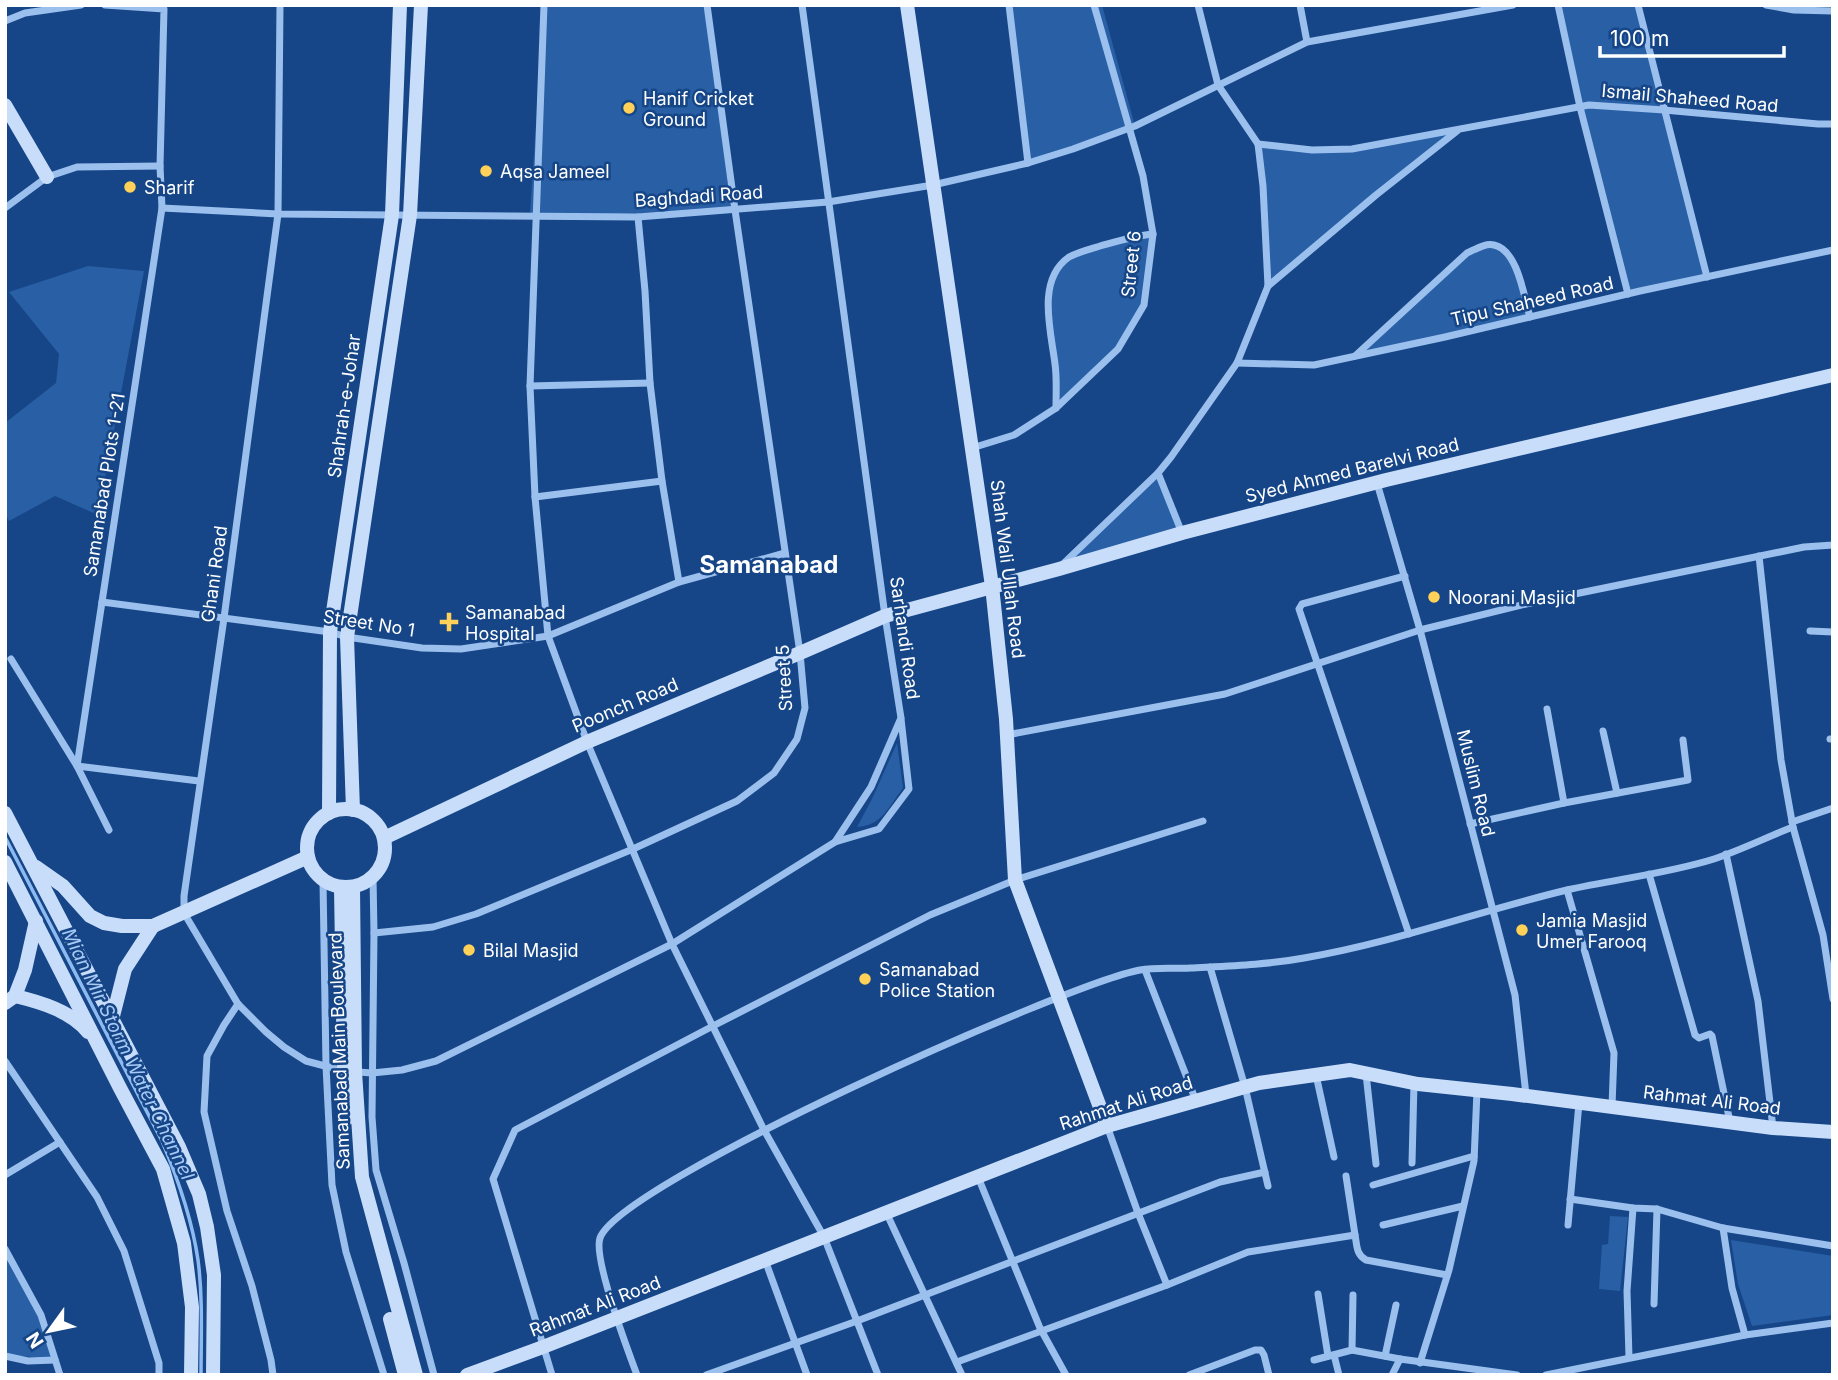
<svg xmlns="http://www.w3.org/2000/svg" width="1838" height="1380" viewBox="0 0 1838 1380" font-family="Inter,sans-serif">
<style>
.green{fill:#285fa5}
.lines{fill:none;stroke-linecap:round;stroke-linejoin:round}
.stream{stroke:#8dbaf1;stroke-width:3.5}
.street{stroke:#9bc0ee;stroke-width:7}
.secondary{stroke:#c8ddfa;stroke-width:14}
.poi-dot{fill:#ffd158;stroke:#164687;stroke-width:2.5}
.labels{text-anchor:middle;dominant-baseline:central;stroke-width:5;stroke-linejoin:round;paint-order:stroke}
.poi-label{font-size:18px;fill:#fff;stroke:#164687;text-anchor:start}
.street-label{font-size:18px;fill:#fff;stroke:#164687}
.water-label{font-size:19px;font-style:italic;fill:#a7caf6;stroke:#164687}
.district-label{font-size:24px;font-weight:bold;fill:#fff;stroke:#164687}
</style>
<rect width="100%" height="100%" fill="#164687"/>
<g class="green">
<polygon points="544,5 707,5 735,210 535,217 530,213"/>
<polygon points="1009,5 1102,5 1135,126 1028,163"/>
<polygon points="1558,5 1641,5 1707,277 1628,294"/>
<polygon points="1461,128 1268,286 1266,236 1255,140 1283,146 1351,149"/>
<polygon points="1153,234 1144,305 1118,349 1056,408 1049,305 1059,267 1070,257"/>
<polygon points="1486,245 1508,253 1530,317 1354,356 1467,253"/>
<polygon points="88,266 144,271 98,515 55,496 9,521 5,513 5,423 56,383 59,354 9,292"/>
<polygon points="1158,473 1182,533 1059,569"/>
<path d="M897 743 903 788C889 806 882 826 857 827L872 799Z"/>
<polygon points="1610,1216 1628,1217 1620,1291 1599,1289 1602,1245 1608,1244"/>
<polygon points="1731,1240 1833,1256 1833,1315 1752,1326 1738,1284"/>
<polygon points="5,1250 41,1322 54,1359 10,1355 5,1352"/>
</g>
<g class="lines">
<path class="stream" d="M5 837 162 1141C178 1179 192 1219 198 1260 203 1298 201 1337 201 1375"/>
<g class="street">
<polyline points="105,5 164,9 160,166 162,208 77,766 199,781"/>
<polyline points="280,5 278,214 224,618 184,896 184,913 238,1004 266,1032 284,1047 306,1061 344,1071 372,1073 402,1070 436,1061 672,944 835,842 871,787 901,718 885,616 802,5"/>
<polyline points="544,5 530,386 535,497 548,636 587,742 672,944 764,1130 824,1237 878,1375"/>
<polyline points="1009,5 1028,163"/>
<polyline points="1198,5 1218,85 1258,144 1312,150 1352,149 1589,105 1664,110 1818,124 1833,124"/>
<polyline points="1300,5 1307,42"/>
<polyline points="1558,5 1580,107 1628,294"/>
<polyline points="1638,5 1707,277"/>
<polyline points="1766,5 1794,10 1833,11"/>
<polyline points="5,21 25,13 81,5"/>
<polyline points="5,208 47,177 77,167 160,166"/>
<polyline points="162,208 278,214 638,217 828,202 933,185 1028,163 1073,149 1135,126 1307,42 1513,5"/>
<polyline points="638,217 645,291 650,383 662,481 679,582"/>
<polyline points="1268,286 1376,195 1457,131"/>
<path d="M1355 356 1467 253C1476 249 1485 243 1494 245 1518 250 1524 297 1530 317"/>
<polyline points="1237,363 1314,365 1445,337 1640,291 1833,250"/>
<polyline points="530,386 650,383"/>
<path d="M1056 408C1056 393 1057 378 1055 364 1051 331 1036 280 1069 257 1078 252 1090 249 1100 246 1118 241 1134 236 1153 234"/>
<polyline points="972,448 1014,435 1056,408 1118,349 1144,305 1153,234 1143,176 1094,5"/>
<polyline points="1158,473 1182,533"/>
<polyline points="1377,483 1420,630 1515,995 1526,1095"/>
<polyline points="535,497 662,481"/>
<polyline points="1759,556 1781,760 1793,827 1823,935 1833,999"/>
<polyline points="1063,564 1158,473 1171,457 1237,363 1268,286 1263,186 1258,144"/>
<polyline points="1405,576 1302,604 1299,609 1409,934"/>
<polyline points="102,602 330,632 347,637 422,648 461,649 548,636 679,582 785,553"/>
<polyline points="1810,631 1833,632"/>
<polyline points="11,659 77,766 109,830"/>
<polyline points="1547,709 1564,803"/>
<polyline points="1603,731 1617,793"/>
<polyline points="1007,735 1225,694 1420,630 1526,604 1804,547 1833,545"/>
<polyline points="1830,739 1833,739"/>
<polyline points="1792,822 1833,808"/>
<polyline points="1470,824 1564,803 1688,780 1683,740"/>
<polyline points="835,842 879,829 909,789 901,719"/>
<polyline points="1726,854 1758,1001 1773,1128"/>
<polyline points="1649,874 1695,1035 1699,1038 1710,1034 1712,1036 1730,1122"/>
<polyline points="373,877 374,933"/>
<polyline points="323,881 326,1066 332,1185 346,1252 384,1375"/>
<polyline points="1567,890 1614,1053 1612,1106"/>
<polyline points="1210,967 1245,1087 1268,1186"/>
<polyline points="1145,970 1196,1101"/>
<polyline points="238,1004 224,1025 207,1056 204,1112 227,1211 252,1286 271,1360 273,1375"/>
<polyline points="5,1061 97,1197 124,1251 159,1363 159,1375"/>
<polyline points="1366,1074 1376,1164"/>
<polyline points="1316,1075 1334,1157"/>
<polyline points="1107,1126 1138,1213 1167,1285"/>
<polyline points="1412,1163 1414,1083"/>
<polyline points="5,1175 60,1142"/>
<polyline points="1346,1176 1355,1235"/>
<polyline points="978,1177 1040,1328 1066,1375"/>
<polyline points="1373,1185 1474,1156"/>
<polyline points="1570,1199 1633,1208 1657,1209 1723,1228 1833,1246"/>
<polyline points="886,1212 962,1375"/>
<polyline points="1383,1225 1463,1206"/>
<polyline points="1568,1225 1579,1103"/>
<polyline points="1723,1228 1732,1288 1745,1335 1833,1323"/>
<polyline points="5,1249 41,1315 60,1375"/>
<polyline points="765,1260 807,1375"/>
<polyline points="1318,1294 1328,1356"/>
<polyline points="1654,1304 1657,1209"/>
<polyline points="1352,1350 1353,1295"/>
<polyline points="1334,1355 1339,1375"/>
<polyline points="5,1356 28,1361 55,1360"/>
<polyline points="1385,1356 1396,1305"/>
<polyline points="1629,1357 1627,1291 1633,1208"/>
<polyline points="1314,1360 1352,1350 1400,1359"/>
<path d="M957 1362 1167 1285 1248 1252 1355 1235C1357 1245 1356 1255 1366 1260L1447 1275"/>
<polyline points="1420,1363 1449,1270 1474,1161 1477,1091"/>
<polyline points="434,1375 404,1263 376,1170 372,1117 374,933 433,927 476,914 633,849 737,801 774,773 797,739 805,708 800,653 735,210 707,5"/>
<polyline points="552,1375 493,1179 515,1130 713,1026 930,915 1015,880 1203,821"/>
<path d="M637 1375C628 1351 593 1258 600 1238 619 1183 1068 983 1140 970 1156 967 1174 969 1190 968 1228 966 1266 965 1304 958 1393 943 1479 911 1567 890 1615 879 1666 874 1714 859 1741 850 1767 837 1793 827"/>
<polyline points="706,1375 857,1321 1220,1182 1265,1172"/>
<polyline points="1189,1375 1255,1350 1261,1350 1264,1355 1269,1375"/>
<polyline points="1392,1375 1400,1359 1517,1375"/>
<polyline points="1546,1375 1745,1335"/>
</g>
<g class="secondary">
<polyline points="907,5 992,586 1006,719 1015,880 1107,1126"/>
<polyline points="5,105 47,177"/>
<circle cx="346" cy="848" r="39"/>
<polyline points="353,810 347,637 410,215 421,5"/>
<polyline points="5,813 179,1147 199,1194 207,1227 214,1275 213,1375"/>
<polyline points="329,813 330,632 392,215 400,5"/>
<polyline points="384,838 587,742 800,653 885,616 1059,569 1182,533 1386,480 1833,375"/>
<polyline points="5,862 120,1088 163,1169 184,1243 192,1307 191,1375"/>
<polyline points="36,867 63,886 90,916 104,923 122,926 153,926 308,857"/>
<polyline points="353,887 355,1072 362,1177 416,1375"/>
<polyline points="341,888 344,1071 348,1118"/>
<path d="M15 996C40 1002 71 1011 88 1032"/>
<polyline points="5,1003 15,996 25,970 36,921"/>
<polyline points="112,1020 125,969 153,926"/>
<polyline points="390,1319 405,1375"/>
<polyline points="467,1375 543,1347 1107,1126 1259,1083 1350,1070 1418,1084 1512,1094 1773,1128 1833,1132"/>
</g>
</g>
<g class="poi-dot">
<circle cx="629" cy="108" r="7"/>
<circle cx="486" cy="171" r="7"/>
<circle cx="130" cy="187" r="7"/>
<circle cx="1434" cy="597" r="7"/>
<path d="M445.5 611.5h7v7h7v7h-7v7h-7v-7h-7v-7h7z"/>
<circle cx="1522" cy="930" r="7"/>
<circle cx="469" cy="950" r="7"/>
<circle cx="865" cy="979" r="7"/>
</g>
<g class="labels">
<g class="poi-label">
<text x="643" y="98">Hanif Cricket<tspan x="643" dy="21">Ground</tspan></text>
<text x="500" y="171">Aqsa Jameel</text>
<text x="144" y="187">Sharif</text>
<text x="1448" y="597">Noorani Masjid</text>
<text x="465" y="612">Samanabad<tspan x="465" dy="21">Hospital</tspan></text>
<text x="1536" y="920">Jamia Masjid<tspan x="1536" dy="21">Umer Farooq</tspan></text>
<text x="483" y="950">Bilal Masjid</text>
<text x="879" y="969">Samanabad<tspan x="879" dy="21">Police Station</tspan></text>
</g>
<g class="street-label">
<text transform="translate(1690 98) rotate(5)">Ismail Shaheed Road</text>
<text transform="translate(699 196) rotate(-4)">Baghdadi Road</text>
<text transform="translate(1131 264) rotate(-84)">Street 6</text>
<text transform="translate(1532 301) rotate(-13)">Tipu Shaheed Road</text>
<text transform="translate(344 406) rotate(-82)">Shahrah-e-Johar</text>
<text transform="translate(1352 470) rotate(-14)">Syed Ahmed Barelvi Road</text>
<text transform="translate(104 485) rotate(-81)">Samanabad Plots 1-21</text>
<text transform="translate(1008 569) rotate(83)">Shah Wali Ullah Road</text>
<text transform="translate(214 574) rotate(-82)">Ghani Road</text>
<text transform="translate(369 623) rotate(9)">Street No 1</text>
<text transform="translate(905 638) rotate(82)">Sarhandi Road</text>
<text transform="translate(784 678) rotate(-93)">Street 5</text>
<text transform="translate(625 705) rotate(-23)">Poonch Road</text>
<text transform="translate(1476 783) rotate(76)">Muslim Road</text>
<text transform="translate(339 1051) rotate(-92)">Samanabad Main Boulevard</text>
<text transform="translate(1712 1100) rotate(7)">Rahmat Ali Road</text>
<text transform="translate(1126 1103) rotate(-18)">Rahmat Ali Road</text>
<text transform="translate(595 1306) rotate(-21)">Rahmat Ali Road</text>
</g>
<g class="water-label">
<text transform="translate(128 1054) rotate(64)">Mian Mir Storm Water Channel</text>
</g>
<g class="district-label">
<text x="769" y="564">Samanabad</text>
</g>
</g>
<rect width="1838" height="1380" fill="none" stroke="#ffffff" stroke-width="14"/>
<g transform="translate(49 1331) rotate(237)" stroke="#164687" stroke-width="5" paint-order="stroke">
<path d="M0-5L12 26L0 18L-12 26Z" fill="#ffffff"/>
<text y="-10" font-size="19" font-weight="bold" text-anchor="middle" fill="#ffffff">N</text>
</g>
<path d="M1600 46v10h184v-10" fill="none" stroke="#ffffff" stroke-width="3.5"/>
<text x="1610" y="46" font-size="21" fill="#ffffff" stroke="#164687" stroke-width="5" paint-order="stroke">100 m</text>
</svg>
